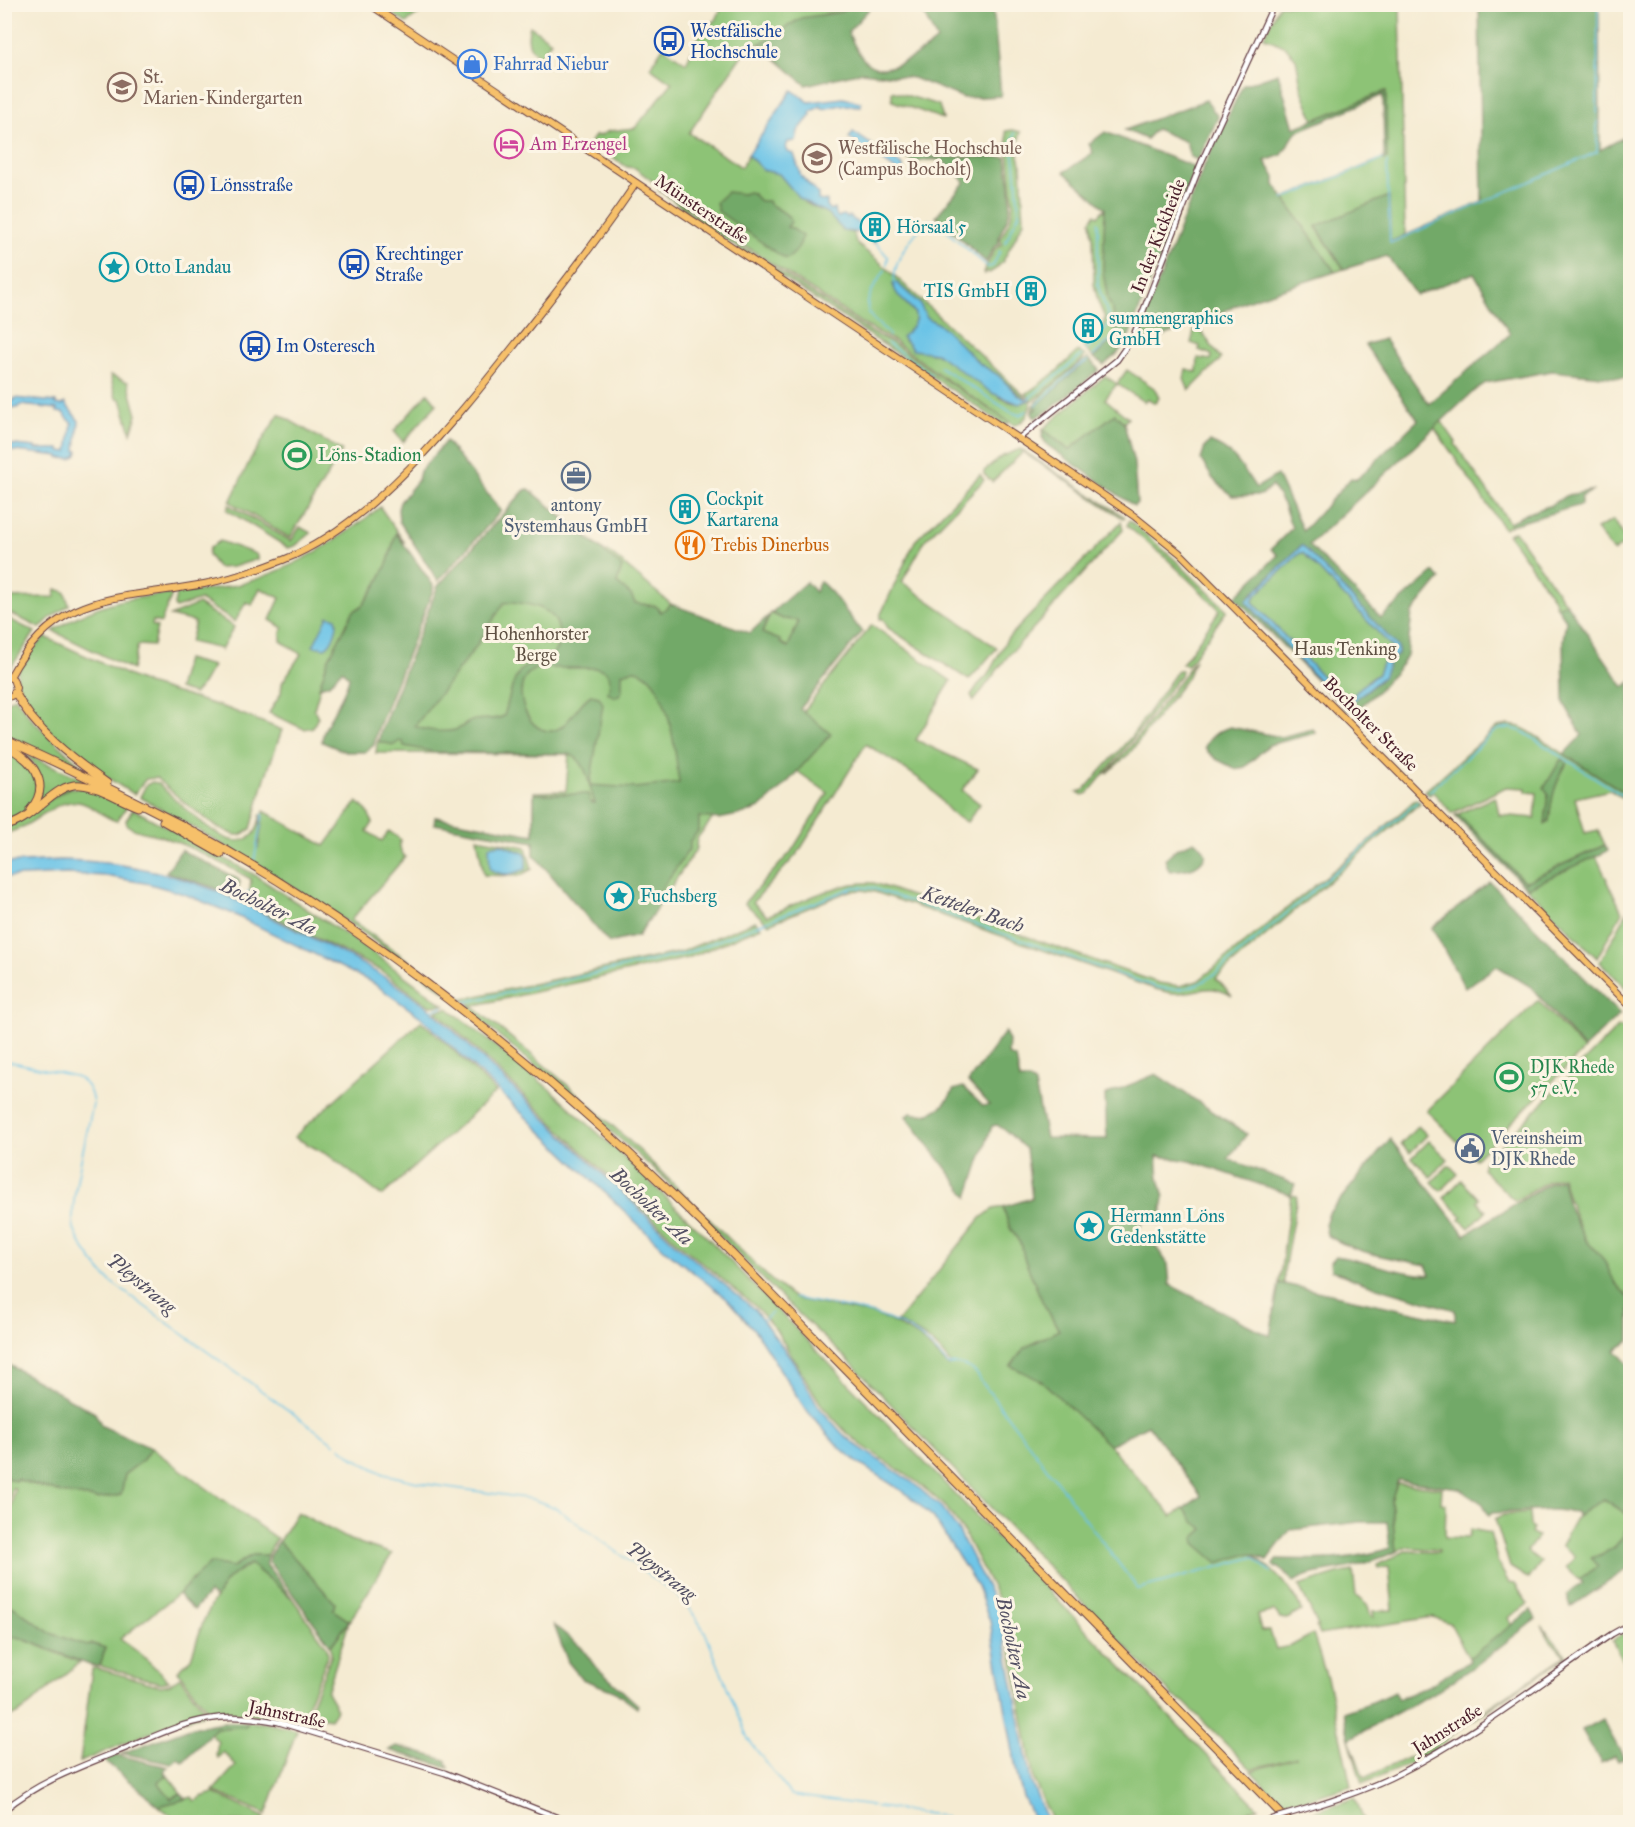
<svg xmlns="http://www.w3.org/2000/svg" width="1635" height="1827" viewBox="0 0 1635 1827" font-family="'IM FELL Great Primer',serif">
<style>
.green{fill:#8dc376;stroke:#6c7150;stroke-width:1.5;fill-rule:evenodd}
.forest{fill:#72a967;stroke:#5e6449;stroke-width:1.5;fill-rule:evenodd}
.water{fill:#69c3e7;stroke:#5a7189;stroke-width:1.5;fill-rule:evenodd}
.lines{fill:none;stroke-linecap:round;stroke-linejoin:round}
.stream{stroke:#69c3e7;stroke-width:1.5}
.minor-casing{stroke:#643e44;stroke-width:7}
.major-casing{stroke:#643e44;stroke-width:8}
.highway-casing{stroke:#643e44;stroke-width:9}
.minor{stroke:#fff;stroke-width:4.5}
.major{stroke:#f6c06b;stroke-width:6}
.highway{stroke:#f6c06b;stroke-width:7}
.minor-bridge-casing{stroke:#643e44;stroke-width:7;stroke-linecap:butt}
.minor-bridge{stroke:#fff;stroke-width:4.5}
.labels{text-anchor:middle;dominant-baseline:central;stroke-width:6;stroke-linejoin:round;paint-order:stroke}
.transit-label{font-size:18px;fill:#164399;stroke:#fcf5e5;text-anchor:start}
.shop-label{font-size:18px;fill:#366cbe;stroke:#fcf5e5;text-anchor:start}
.education-label{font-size:18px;fill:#785e54;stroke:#fcf5e5;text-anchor:start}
.hotel-label{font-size:18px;fill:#b23c85;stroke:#fcf5e5;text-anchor:start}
.street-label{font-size:18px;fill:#4a1f2b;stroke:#fcf5e5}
.culture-label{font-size:18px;fill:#0d838f;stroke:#fcf5e5;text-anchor:start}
.leisure-label{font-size:18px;fill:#27864d;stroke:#fcf5e5;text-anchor:start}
.service-label{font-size:18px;fill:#4e5e75;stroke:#fcf5e5}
.food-label{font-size:18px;fill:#c56008;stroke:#fcf5e5;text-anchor:start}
.park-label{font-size:18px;fill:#5e5042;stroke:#fcf5e5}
.water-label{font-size:20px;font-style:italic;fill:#535063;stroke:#fcf5e5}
</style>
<rect width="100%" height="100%" fill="#fcf5e5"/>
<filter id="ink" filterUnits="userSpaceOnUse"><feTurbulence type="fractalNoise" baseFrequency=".0167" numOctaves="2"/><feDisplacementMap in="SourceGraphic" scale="12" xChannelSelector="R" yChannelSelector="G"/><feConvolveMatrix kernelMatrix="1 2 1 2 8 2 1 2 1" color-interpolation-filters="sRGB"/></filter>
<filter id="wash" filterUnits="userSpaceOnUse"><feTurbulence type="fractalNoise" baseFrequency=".008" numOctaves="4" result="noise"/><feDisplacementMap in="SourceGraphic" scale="24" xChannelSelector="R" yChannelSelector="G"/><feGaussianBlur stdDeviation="1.35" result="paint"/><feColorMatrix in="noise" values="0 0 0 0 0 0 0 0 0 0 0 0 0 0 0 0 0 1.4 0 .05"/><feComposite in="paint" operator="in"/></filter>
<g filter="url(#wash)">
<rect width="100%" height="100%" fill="#f5ebd2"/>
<g class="green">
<polygon points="380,5 431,5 406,23"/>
<path d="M723 5H853L841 12 827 13 759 44 748 46 689 133 741 167 748 155 763 170 779 174 805 203 827 213 844 231 853 233 857 244 881 263 1027 398 1022 397 998 375 980 364 943 327 926 317 920 304 897 283 893 284C899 309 934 309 903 337L904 341 930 353H936L1003 399C1012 403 1020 406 1029 400L1031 403C1028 415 1027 421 1014 425L944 378 894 341 866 326 684 205 635 168 627 167 590 142 596 135 599 136 609 131 635 128 672 83 650 67 663 47 686 63 704 26 716 20Z"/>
<polygon points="1279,5 1400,5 1405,235 1390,242 1389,197 1316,227 1344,269 1335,272 1284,198 1382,159 1387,159 1385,91 1314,120 1302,90 1296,59 1286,47 1264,37"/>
<path d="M530 26 551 41 540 57C528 48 526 40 530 26Z"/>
<polygon points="892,91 939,105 943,119 892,101"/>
<polygon points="1013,130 1021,132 1017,147 1021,163 1024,221 1003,261 996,269 989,273 986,271 984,274 983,272 995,249 1002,244 1000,239 1010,220 1013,204 1006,131"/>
<polygon points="658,190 672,196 690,212 871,332 893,343 943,379 1009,422 1005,425 687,214 674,201"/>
<polygon points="1105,208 1103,272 1108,300 1113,310 1116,335 1094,358 1083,347 1103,327 1105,318 1098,302 1094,284 1093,239 1091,221 1095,214 1098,216"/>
<polygon points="1196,324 1221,359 1189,391 1184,379 1186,369 1197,372 1198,358 1211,360 1212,355 1199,350 1200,346 1191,343"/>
<polygon points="1078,351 1085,356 1082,360 1032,401 1026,394 1056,372"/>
<path d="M1088 358 1089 361 1078 368 1036 406 1038 408 1032 411C1033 398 1076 366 1088 358Z"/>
<polygon points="1127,370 1154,388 1159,398 1155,403 1147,398 1144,402 1117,384 1105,399 1128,418 1124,423 1115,414 1069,450 1043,429 1105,376 1117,384"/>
<polygon points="110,375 128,382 137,415 131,433 121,399 116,398"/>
<polygon points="428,393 437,404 403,442 394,431"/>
<polygon points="279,414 342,451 290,538 230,502 251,458"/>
<polygon points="1437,415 1456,442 1455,444 1511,525 1504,529 1431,423"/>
<polygon points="1020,449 1125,517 1124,519 1023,452 992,482 984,474 984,471 1003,456"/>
<polygon points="980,475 984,480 926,539 902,582 997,648 969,680 888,628 883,619 880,619 880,616 915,541"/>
<polygon points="529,489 605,552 604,556 622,567 606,554 608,551 671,604 667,608 800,710 698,837 696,844 697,848 638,936 609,942 534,854 534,792 566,791 569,754 376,753 377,743 438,587 525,490"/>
<polygon points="229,505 291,541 300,527 311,533 295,546 288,548 227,510"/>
<path d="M380 507 405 543 396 534 388 562 377 584 363 605 353 612 328 660 314 709 318 717 313 727 304 729 269 713 281 693 282 683 301 654 281 641V632L283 628 270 620 280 598 260 588 252 605 246 602 235 622 200 600 176 608 174 606 176 594C199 591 222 589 244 583 296 568 340 540 380 507Z"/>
<polygon points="1129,520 1173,558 1227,610 1188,665 1182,664 1220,610 1164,556 1127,526"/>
<polygon points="1614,520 1627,542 1613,552 1596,529"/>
<polygon points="1121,522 1123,530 1008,656 974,701 971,695 978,685 987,676 1007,639"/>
<polygon points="1515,531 1561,597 1566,603 1557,607 1555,605 1556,604 1554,599 1508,534"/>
<polygon points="220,541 256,554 258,559 233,567 218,568 208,555 209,548"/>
<polygon points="1300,553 1303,553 1308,558 1393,648 1392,652 1382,664 1378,674 1368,680 1348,701 1341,697 1252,601 1257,594"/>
<polygon points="56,589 65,592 69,605 49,619 40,628 5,611 5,598 55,597"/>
<path d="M172 594C169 605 164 612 161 623L153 621 152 625 157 627 153 646 138 645 132 670 53 631C95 603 123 598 172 594Z"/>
<polygon points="198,604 234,627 221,650 221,649 190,642 195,622 170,616"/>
<polygon points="771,613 783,619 797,620 798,623 788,647 762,633"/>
<polygon points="5,617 35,632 12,666 5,671"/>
<path d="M872 625 951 681 916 740 978 769 962 790 980 804 967 822C946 814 941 797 926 784 907 769 886 757 866 744L798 853 753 902 767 916C802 902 837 881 874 883L1159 983 1180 986 1198 981 1367 843 1416 799 1420 803 1216 978 1232 996C1209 983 1203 991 1179 993 1171 994 1163 991 1155 989L875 892 861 890 849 891 769 924 744 903 791 852 828 793 797 771 831 734 803 712Z"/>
<path d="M45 637 147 684 229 709 282 730 265 778 251 829 241 835H235L217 827 185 803 156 778 146 779 134 794C101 776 18 718 17 678 17 662 36 647 45 637Z"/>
<polygon points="186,659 213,666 199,689 194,694 178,689"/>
<polygon points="1195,660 1187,678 1129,754 1106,774 1134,742"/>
<polygon points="1178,670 1181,670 1180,675 1132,740 1088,793 1083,795 1077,792 1084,790 1131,737"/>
<polygon points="15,697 32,720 93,777 5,735 4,703"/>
<path d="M1508 725 1520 727 1528 731 1630 796V803L1610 790 1575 798 1585 833 1598 830 1605 845 1525 882 1458 814 1494 797 1496 798 1499 815 1535 818 1537 793 1526 792V788L1506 787 1452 813 1433 792 1429 795 1425 791 1497 727ZM1567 763C1555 782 1551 799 1549 821L1546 823 1548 793 1544 788Z"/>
<path d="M4 748C11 751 20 755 25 760 45 782 37 818 5 819Z"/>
<polygon points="25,754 96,785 75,783 37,806 39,800 35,765"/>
<path d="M152 782 158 783C173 798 212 835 231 840 238 842 247 840 253 835 258 830 259 820 261 814L258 849 264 811 325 846 357 802 367 811 373 823 367 831 382 841 389 831 401 840C398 846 401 852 405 857L351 920 463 999 681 952 755 921 761 927 688 958 472 1006 525 1049 578 1094 639 1150 770 1279 796 1299 873 1314 889 1320 919 1337 948 1366 951 1365C936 1342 921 1334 897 1322L981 1218 993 1209 1003 1207 1010 1228 1022 1246 1024 1258 1043 1303 1059 1330 1035 1342 1011 1366 1043 1382 1108 1444 1172 1516 1184 1508C1202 1532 1225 1537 1249 1552 1266 1563 1298 1593 1301 1611L1287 1619 1280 1618 1275 1611 1257 1615 1261 1631H1270L1276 1649 1291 1646 1313 1634 1329 1685 1351 1786 1284 1806 1251 1771 1297 1757 1251 1769 1184 1702 1173 1696 853 1365 779 1295 672 1188 666 1180 562 1088 467 1009 471 1005 463 1000 458 1001C421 975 385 947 347 922 279 878 210 836 140 797L146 785Z"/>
<path d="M69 788H90L128 805 117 821C103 818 93 804 78 802 52 799 33 829 5 833V828Z"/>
<path d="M133 809 253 874 368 949 444 1005 430 1006 380 970 246 903 249 900 251 879C223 864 196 849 166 838 153 832 138 834 127 825L126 820Z"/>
<polygon points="477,838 526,847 532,869 519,876 484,875"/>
<polygon points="1596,856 1622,912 1597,958 1527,888"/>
<polygon points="1630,907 1630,992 1600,962"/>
<polygon points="1538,1000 1584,1050 1475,1159 1427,1111"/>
<polygon points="448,1008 551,1090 623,1156 711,1241 1258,1808 1220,1822 1053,1822 1034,1781 1004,1611 963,1531 945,1506 917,1482 860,1444 845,1431 822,1406 776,1330 756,1307 679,1244 436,1011"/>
<polygon points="421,1021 447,1044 496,1092 382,1196 328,1155 294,1137"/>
<path d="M1618 1027H1622L1630 1036V1302C1596 1264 1574 1226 1562 1177L1548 1181 1515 1201 1482 1169 1484 1162Z"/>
<polygon points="1418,1126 1427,1135 1410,1153 1401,1144"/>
<polygon points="1429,1141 1448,1159 1431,1177 1412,1158"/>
<polygon points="1449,1165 1458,1174 1441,1191 1432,1182"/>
<polygon points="1461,1180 1479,1199 1477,1202 1486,1211 1469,1228 1460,1219 1462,1216 1444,1198"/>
<polygon points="1291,1195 1297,1196 1284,1271 1284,1284 1279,1283"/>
<polygon points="151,1448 277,1539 267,1555 252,1555 233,1567 210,1563 178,1594 120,1639 142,1655 169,1681 161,1683 100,1666 105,1648 93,1644 87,1646 50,1633 15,1608 5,1603 5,1538 15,1488 12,1488 5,1525 5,1477 15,1481 15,1479 62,1493 97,1499 121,1495 125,1474 142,1461"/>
<polygon points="1397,1483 1442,1488 1441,1503 1446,1504 1445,1537 1468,1538 1471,1529 1490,1533 1498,1563 1509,1583 1515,1584 1528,1604 1508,1618 1512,1626 1469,1658 1450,1623 1433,1617 1319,1635 1316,1627 1318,1626 1299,1586 1337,1574 1353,1571 1356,1596 1368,1606 1371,1617 1374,1618 1373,1611 1393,1610 1389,1567 1379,1568 1378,1565 1405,1551 1439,1552 1439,1550 1404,1547 1396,1552 1391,1501"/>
<path d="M1604 1499 1630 1516C1630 1538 1610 1553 1590 1558L1600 1566 1579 1579 1566 1568 1575 1557 1561 1545 1577 1516Z"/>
<polygon points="297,1512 350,1540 392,1554 349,1622 327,1692 337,1709 330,1719 307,1715 331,1656 331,1646 349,1621 333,1610 335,1603 279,1541"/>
<polygon points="1529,1513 1530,1525 1533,1528 1531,1532 1538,1537 1527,1551 1541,1562 1529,1579 1510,1567 1495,1519 1503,1515"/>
<path d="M250 1564 292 1598 327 1647 328 1656 300 1723C269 1715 241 1712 210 1713L178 1671 191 1658 203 1622 223 1583 231 1575Z"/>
<path d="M1542 1626 1567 1656 1450 1736C1436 1755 1384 1775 1362 1784L1349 1739 1364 1778 1427 1749 1565 1656 1550 1640Z"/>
<polygon points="1630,1629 1630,1675 1612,1641"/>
<polygon points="17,1637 80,1662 22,1711 5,1720 5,1697 13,1676 5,1652 5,1639"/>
<polygon points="96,1668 161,1686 170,1684 180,1677 207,1713 173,1723 80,1762 92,1669"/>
<polygon points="248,1722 266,1723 297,1730 266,1814 213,1791 236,1765 223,1752 218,1758 216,1755 218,1742 210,1734 216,1728 245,1727"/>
<polygon points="167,1775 181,1793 171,1799 158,1782"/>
<polygon points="214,1793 264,1817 262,1822 179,1822 159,1806 192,1797 195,1801 201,1797"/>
<polygon points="1355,1798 1365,1822 1297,1822 1293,1819"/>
</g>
<g class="forest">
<path d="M853 4 873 5 848 32C863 65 873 79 909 59 919 53 929 48 937 40L919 5H993L1001 96 964 98 913 78 862 72 806 85 759 44 801 18 841 12Z"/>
<path d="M1479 5H1599L1600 150 1630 134V379L1552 371 1486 383 1474 391 1309 545 1381 618 1434 572 1440 579 1412 613 1407 655 1402 664 1378 691 1358 709 1347 711 1235 597 1278 555 1271 549 1292 528 1283 504 1272 486 1261 495 1232 496 1213 479 1201 460 1205 447 1209 442C1234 450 1242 468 1256 488L1277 475 1303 531 1351 478 1357 479 1418 420 1365 345 1384 339 1429 404 1510 334 1474 273 1416 295 1387 256 1344 269 1316 226 1389 196 1390 242 1482 202ZM1301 546 1398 647V654L1389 663 1379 681 1345 707 1248 604 1250 596Z"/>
<polygon points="1278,73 1294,128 1386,91 1387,159 1384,160 1383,95 1296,132 1282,155 1265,161 1275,177 1275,185 1335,272 1246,301 1196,324 1133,347 1204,166 1243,85"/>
<polygon points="1206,100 1218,117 1198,160 1190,157 1186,142 1156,129 1146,139 1125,130"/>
<polygon points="1105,132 1192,166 1195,169 1129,336 1118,353 1104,365 1094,358 1116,335 1113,310 1108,300 1103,272 1105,208 1064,172 1093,153 1089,144"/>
<path d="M911 152 937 157H1006C1008 175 1014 198 1008 216 1006 225 997 234 999 244L995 246 986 262 936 216 965 182C947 164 942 154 915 163L903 156Z"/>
<path d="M727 192 743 194 748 192 752 193 760 201H768L769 204C777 208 784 212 790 218L791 222 787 227 792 228 802 236C801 245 795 255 786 259L778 254 718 211 716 202Z"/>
<polygon points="1090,360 1099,370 1051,409 1035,418 1032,414 1032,411 1037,409 1036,406 1078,368"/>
<polygon points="1115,414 1124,423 1134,463 1137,503 1134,506 1047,445 1042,437 1043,429 1069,450"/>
<polygon points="446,441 501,511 438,581 399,521 398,509 400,502 418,480 420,471"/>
<path d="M529 489 622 567 617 583 631 595 635 603 656 606 661 612 671 604 750 633 769 615 762 633 780 640V643L788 647 798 623 797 620 783 619 771 613 806 582 815 592 820 581 832 593 862 632 800 709 831 734 786 784 760 808 738 815 719 819 699 817V830L690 841V848L658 894 660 904 637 936 609 943 534 855V842L434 824 435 817 534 835V794H588L590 802 595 803C588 787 589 761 569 754L434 752 404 746 403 742 400 741 394 745 379 742 380 733 438 586 525 490ZM512 602C534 605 558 608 559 635 559 643 557 651 551 656 543 664 530 662 522 669 512 678 508 704 504 716 495 721 485 718 475 720 468 721 464 726 458 729 447 733 426 731 415 726L475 648 504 603ZM539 668H596C612 670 611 680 608 693L615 697 619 695 622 691V673C625 672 631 670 635 670 669 674 676 757 679 783L635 788 590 785 603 704 599 697 591 695C576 703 566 737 544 730 520 723 510 674 539 668Z"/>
<polygon points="1594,490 1581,497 1581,505 1511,525 1509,522 1528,513 1549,506 1568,495"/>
<path d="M396 533 433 585V590L377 731 374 745 365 752H346L322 742C321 726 347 695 349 677L342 670 329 684 319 687 328 660 353 612 363 605 377 584 388 562Z"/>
<polygon points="1566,603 1624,687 1630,682 1630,796 1564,754 1582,735 1564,703 1563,640 1566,620 1557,607"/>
<path d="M1230 727 1281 737 1313 729 1316 733 1269 745 1245 767 1236 769 1216 759 1208 752 1205 747C1210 735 1219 731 1230 727Z"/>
<path d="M1561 759 1567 763C1555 782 1551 799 1549 821L1545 824 1548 793 1544 788Z"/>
<polygon points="1458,814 1525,882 1605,845 1608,851 1527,888 1455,815"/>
<path d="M1194 841 1202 847 1206 854C1199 871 1184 869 1169 871L1165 859 1176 849Z"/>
<polygon points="181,850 238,879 240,882 236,898 212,887 166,872"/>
<polygon points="1490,882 1620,1014 1584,1049 1531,987 1497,966 1465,988 1432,928"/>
<path d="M1005 1032 1009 1041 1008 1055 1016 1058 1020 1080H1029L1035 1085 1046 1138 1107 1139 1105 1095 1156 1074 1247 1134 1228 1159 1295 1184 1291 1195 1190 1161 1157 1156 1159 1178 1164 1197 1160 1224 1143 1221 1138 1232 1152 1241 1168 1264 1170 1285 1270 1336 1279 1283 1455 1321V1310L1360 1282 1331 1270 1330 1263 1336 1256C1368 1262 1398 1273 1430 1275L1426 1265C1393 1258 1356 1254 1327 1235L1325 1224 1329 1213 1390 1139 1465 1235 1549 1183 1562 1179 1568 1206 1585 1239 1604 1260 1615 1283 1630 1299V1341L1615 1350 1630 1366V1516L1604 1499 1577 1516 1576 1512 1554 1510 1492 1513 1489 1516 1483 1504 1459 1488 1398 1480 1391 1501 1396 1552C1383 1557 1369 1562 1355 1566 1335 1572 1313 1570 1294 1582L1278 1567 1276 1568 1273 1565 1277 1559C1318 1560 1351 1561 1390 1548L1387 1522H1360L1290 1530 1267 1560 1251 1553 1218 1563 1195 1543 1194 1538 1204 1529 1194 1522 1184 1508 1201 1496 1148 1425C1134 1433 1123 1436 1110 1446L1043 1382 1011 1366 1024 1348 1059 1330 1043 1303 1024 1258 1022 1246 1010 1228 1003 1207 1032 1198 1026 1149 1006 1131 997 1125 992 1126 968 1197 906 1116 911 1113C930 1118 946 1107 953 1090L963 1087 983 1106 989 1105 968 1082Z"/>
<polygon points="4,1362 95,1413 102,1426 151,1448 142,1461 125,1474 121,1495 97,1499 62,1493 16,1479 15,1481 5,1477"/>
<path d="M1630 1522V1567L1571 1607 1567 1594 1583 1583 1579 1579 1599 1566 1590 1558C1613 1553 1621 1542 1630 1522Z"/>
<polygon points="279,1541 335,1603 333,1610 349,1621 331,1646 269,1562 269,1556"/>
<path d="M252 1555H267L266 1564 292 1598 250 1564C232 1574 225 1579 216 1598L209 1593 194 1610 178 1594 210 1563 233 1567Z"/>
<polygon points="5,1603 15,1608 50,1633 87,1646 93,1644 105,1648 100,1666 92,1666 18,1637 5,1639"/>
<polygon points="1531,1610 1536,1619 1479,1663 1439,1690 1349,1739 1343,1712 1375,1701 1394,1692 1398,1699 1430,1685 1470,1661 1469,1658"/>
<polygon points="554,1625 582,1648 594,1665 638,1705 637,1708 614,1691 582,1679 568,1662"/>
<polygon points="1602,1719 1624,1758 1618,1761 1615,1756 1601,1763 1582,1730"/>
<polygon points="223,1722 248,1722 245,1727 216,1728 183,1762 178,1758 171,1764 122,1753 190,1728"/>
<polygon points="397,1746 446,1760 449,1768 389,1750"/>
<polygon points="117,1755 168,1767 164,1771 167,1775 158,1782 171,1799 181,1793 186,1799 159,1806 104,1760"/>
</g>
<g class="water">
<polygon points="792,90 809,102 843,98 861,102 861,106 841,105 823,109 821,106 810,112 811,115 798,131 796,141 788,142 786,147 788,152 794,154 801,176 818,194 818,200 823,201 825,200 827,201 827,207 830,210 834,208 835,214 838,217 843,215 847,218 849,216 877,237 874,243 864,233 844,231 827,213 800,199 779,174 763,170 748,155"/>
<polygon points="853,132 903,166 903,175 849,138"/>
<path d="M897 283 920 304 926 317 943 327 980 364 998 375 1018 395 1029 400 1019 404 992 393 936 353 913 350 902 337C935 308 898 309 893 284Z"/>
<polygon points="5,398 14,401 15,398 56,402 56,404 62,405 65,403 79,421 76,450 78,451 77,455 71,459 59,458 59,456 7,450 5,452 5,444 35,447 35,449 60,449 60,451 68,452 72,423 63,413 57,412 57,409 21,405 17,408 5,407"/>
<path d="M1301 546H1303L1398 647V654L1389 663 1383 677 1345 707 1304 665 1246 601ZM1300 553H1303L1308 558 1393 648 1392 652 1382 664 1378 674 1363 685 1348 701 1341 697 1252 601 1257 594Z"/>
<path d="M328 616 336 618C339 626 333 644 325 648L313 646Z"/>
<path d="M501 844 526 854V869C511 875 505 877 490 869L489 846Z"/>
<path d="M61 860C112 861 162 870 209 888 239 900 267 916 296 930 345 954 391 977 434 1012L678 1246 754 1309 791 1358 819 1407 842 1433 856 1445 912 1482 941 1507 958 1530 1000 1613 1031 1782 1048 1822H1035L1023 1797 1017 1774 990 1621 977 1586 934 1518 907 1494 858 1463 838 1446 804 1407 756 1332 727 1299 664 1249 422 1018 373 983 233 914 184 894 150 884 106 876 67 874 5 877V863Z"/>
</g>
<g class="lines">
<g class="stream">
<polyline points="1387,162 1390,243 1597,152 1598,4"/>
<polyline points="1283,199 1383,159"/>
<polyline points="875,242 888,257 887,264"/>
<polyline points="1005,243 1019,214 1015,163 1012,143 1015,133"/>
<path d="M885 270C878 281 861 302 870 315 874 322 882 327 888 332L889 336"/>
<path d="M895 284C890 264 914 232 929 220L936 222 988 267 993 266 1000 251"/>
<polyline points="887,343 931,374"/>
<polyline points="1086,350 1109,325 1108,315 1098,286 1098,222"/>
<polyline points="1093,356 1118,333 1123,335"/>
<polyline points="940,367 1011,412 1019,415 1027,411"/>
<polyline points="1028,399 1082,355"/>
<polyline points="1036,405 1077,367 1089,360"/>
<path d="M1429 792 1494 732C1504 725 1514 728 1525 733L1630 800"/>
<polyline points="254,861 263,814"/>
<polyline points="246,901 248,891"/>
<path d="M466 1002 684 954 854 887 872 888 1156 987C1179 992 1196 988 1215 974L1417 802"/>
<polyline points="430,1010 443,1007"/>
<path d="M4 1060 74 1076C87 1082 91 1090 93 1104 88 1130 68 1207 74 1228 78 1244 99 1270 111 1282L335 1444"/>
<path d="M794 1298C836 1307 882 1309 918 1335 929 1343 939 1354 948 1365 962 1363 975 1367 981 1381L1138 1589 1254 1557 1271 1573"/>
<polyline points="763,1320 772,1313"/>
<polyline points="340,1447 352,1457 384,1474 426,1484 532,1499 556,1508 677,1595 688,1606 705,1632 748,1739 791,1795 944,1816 950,1822"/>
</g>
</g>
</g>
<g filter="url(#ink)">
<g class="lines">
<g class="minor-casing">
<g id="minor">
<polyline points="1018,439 1117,360 1133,337 1201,163 1274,4"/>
<path d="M4 1810C38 1782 79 1767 119 1751 149 1739 177 1724 209 1719 232 1715 255 1718 278 1722L445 1773 569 1822"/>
<path d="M1302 1810C1336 1800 1369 1789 1400 1773 1475 1735 1543 1681 1612 1634L1630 1624"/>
</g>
</g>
<g class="major-casing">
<g id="major">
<polyline points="369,4 1084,482 1134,516 1181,554 1630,1006"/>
<polyline points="4,675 13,679 16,688 13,695 4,699"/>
<path d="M10 677C57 589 121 600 204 584 231 579 257 570 283 560 377 523 463 410 525 332 563 284 602 234 636 183"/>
</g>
</g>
<g class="highway-casing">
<g id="highway">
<path d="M15 692C34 730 73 759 107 783"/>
<path d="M4 739C64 766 122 794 180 824 373 928 545 1068 701 1222L1289 1822"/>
<path d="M4 745C30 758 54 782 30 810"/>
<polyline points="163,821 221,854"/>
<path d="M4 826C35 822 52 782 81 785 101 787 119 800 138 807"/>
</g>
</g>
<use href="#minor" class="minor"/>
<use href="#major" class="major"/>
<use href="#highway" class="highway"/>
<g class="minor-bridge-casing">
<polyline id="minor-bridge" points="1261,1822 1302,1810"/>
</g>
<use href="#minor-bridge" class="minor-bridge"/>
</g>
</g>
<defs>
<g id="bus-ring" transform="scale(1.5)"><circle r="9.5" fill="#fcf5e5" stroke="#1a4fb4" stroke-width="1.5"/><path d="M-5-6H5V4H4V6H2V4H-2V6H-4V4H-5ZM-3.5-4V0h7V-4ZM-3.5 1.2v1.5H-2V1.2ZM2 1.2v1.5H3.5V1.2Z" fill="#1a4fb4"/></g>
<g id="shop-ring" transform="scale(1.5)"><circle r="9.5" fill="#fcf5e5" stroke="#3f7fe0" stroke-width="1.5"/><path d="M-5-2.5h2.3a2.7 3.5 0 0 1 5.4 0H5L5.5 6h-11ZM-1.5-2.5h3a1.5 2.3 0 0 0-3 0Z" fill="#3f7fe0"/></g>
<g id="school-ring" transform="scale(1.5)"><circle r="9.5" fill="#fcf5e5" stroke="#8d6e63" stroke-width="1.5"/><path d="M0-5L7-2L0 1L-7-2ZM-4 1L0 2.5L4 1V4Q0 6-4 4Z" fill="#8d6e63"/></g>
<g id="hotel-ring" transform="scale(1.5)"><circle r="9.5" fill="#fcf5e5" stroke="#d1479c" stroke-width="1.5"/><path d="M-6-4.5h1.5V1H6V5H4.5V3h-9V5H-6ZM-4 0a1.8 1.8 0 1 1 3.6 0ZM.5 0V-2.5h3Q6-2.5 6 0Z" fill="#d1479c"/></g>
<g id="university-ring" transform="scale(1.5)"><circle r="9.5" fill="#fcf5e5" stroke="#8d6e63" stroke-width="1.5"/><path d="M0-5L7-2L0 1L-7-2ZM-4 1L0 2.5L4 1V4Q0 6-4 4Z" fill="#8d6e63"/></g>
<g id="building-ring" transform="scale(1.5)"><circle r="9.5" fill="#fcf5e5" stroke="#0f9aa8" stroke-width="1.5"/><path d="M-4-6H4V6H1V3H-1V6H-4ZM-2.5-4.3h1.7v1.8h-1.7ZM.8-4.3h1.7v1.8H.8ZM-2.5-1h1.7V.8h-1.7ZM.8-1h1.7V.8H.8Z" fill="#0f9aa8"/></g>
<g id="sight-ring" transform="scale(1.5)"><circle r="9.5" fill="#fcf5e5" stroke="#0f9aa8" stroke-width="1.5"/><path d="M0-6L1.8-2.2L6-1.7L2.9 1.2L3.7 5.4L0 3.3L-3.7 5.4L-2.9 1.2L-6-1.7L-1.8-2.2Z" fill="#0f9aa8"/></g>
<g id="stadium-ring" transform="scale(1.5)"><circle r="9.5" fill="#fcf5e5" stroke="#2e9e5b" stroke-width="1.5"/><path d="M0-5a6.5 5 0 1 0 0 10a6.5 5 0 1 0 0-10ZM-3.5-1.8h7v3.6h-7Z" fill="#2e9e5b"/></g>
<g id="office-ring" transform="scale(1.5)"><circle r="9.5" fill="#fcf5e5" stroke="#5c6f8a" stroke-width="1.5"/><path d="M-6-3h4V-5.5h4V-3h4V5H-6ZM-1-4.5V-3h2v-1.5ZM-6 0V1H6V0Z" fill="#5c6f8a"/></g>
<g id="restaurant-ring" transform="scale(1.5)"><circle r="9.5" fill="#fcf5e5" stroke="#e8710a" stroke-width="1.5"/><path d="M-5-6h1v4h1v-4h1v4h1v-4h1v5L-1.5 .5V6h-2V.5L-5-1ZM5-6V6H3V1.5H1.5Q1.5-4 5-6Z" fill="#e8710a"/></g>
<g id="civic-ring" transform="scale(1.5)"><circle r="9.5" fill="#fcf5e5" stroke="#5c6f8a" stroke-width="1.5"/><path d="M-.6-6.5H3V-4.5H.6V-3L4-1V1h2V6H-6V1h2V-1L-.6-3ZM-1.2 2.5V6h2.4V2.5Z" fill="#5c6f8a"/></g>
</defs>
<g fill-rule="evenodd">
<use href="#bus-ring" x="669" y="41"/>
<use href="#shop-ring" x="472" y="64"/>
<use href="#school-ring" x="122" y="87"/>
<use href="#hotel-ring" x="509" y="144"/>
<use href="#university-ring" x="817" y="158"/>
<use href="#bus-ring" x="189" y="185"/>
<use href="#building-ring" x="875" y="227"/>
<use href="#bus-ring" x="354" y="264"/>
<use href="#sight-ring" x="114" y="267"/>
<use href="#building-ring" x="1031" y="291"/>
<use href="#building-ring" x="1088" y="328"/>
<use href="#bus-ring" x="255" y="346"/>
<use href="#stadium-ring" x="297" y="455"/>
<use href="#office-ring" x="576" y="476"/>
<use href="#building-ring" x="685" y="509"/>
<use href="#restaurant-ring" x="690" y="545"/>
<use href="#sight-ring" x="619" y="896"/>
<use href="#stadium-ring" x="1509" y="1077"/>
<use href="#civic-ring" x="1470" y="1148"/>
<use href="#sight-ring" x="1089" y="1226"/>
</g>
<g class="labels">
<g class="transit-label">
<text x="690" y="31">Westfälische<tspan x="690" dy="21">Hochschule</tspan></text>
<text x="210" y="185">Lönsstraße</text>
<text x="375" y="254">Krechtinger<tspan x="375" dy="21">Straße</tspan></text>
<text x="276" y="346">Im Osteresch</text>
</g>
<g class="shop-label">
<text x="493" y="64">Fahrrad Niebur</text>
</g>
<g class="education-label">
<text x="143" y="77">St.<tspan x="143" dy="21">Marien-Kindergarten</tspan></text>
<text x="838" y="148">Westfälische Hochschule<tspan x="838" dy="21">(Campus Bocholt)</tspan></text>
</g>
<g class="hotel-label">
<text x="530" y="144">Am Erzengel</text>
</g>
<g class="street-label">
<text transform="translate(702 209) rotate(34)">Münsterstraße</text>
<text transform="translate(1158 236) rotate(-69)">In der Kickheide</text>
<text transform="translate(1371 724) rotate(45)">Bocholter Straße</text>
<text transform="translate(287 1714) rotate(12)">Jahnstraße</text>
<text transform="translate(1447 1729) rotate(-32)">Jahnstraße</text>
</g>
<g class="culture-label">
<text x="896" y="227">Hörsaal 5</text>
<text x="135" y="267">Otto Landau</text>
<text x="1010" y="291" text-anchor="end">TIS GmbH</text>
<text x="1109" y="318">summengraphics<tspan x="1109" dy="21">GmbH</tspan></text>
<text x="706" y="499">Cockpit<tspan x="706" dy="21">Kartarena</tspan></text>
<text x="640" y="896">Fuchsberg</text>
<text x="1110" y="1216">Hermann Löns<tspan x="1110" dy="21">Gedenkstätte</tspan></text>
</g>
<g class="leisure-label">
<text x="318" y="455">Löns-Stadion</text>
<text x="1530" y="1067">DJK Rhede<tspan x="1530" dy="21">57 e.V.</tspan></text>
</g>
<g class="service-label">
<text x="576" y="505">antony<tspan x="576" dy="21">Systemhaus GmbH</tspan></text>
<text x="1491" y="1138" text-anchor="start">Vereinsheim<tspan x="1491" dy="21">DJK Rhede</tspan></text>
</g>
<g class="food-label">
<text x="711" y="545">Trebis Dinerbus</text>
</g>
<g class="park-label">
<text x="536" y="634">Hohenhorster<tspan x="536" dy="21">Berge</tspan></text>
<text x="1345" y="649">Haus Tenking</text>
</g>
<g class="water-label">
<text transform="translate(269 906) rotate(26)">Bocholter Aa</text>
<text transform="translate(973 909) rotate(19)">Ketteler Bach</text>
<text transform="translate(652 1206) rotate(43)">Bocholter Aa</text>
<text transform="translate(142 1283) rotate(39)">Pleystrang</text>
<text transform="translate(662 1571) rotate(38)">Pleystrang</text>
<text transform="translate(1014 1648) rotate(78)">Bocholter Aa</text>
</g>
</g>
<rect width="1635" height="1827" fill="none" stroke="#fcf5e5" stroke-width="24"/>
</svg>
